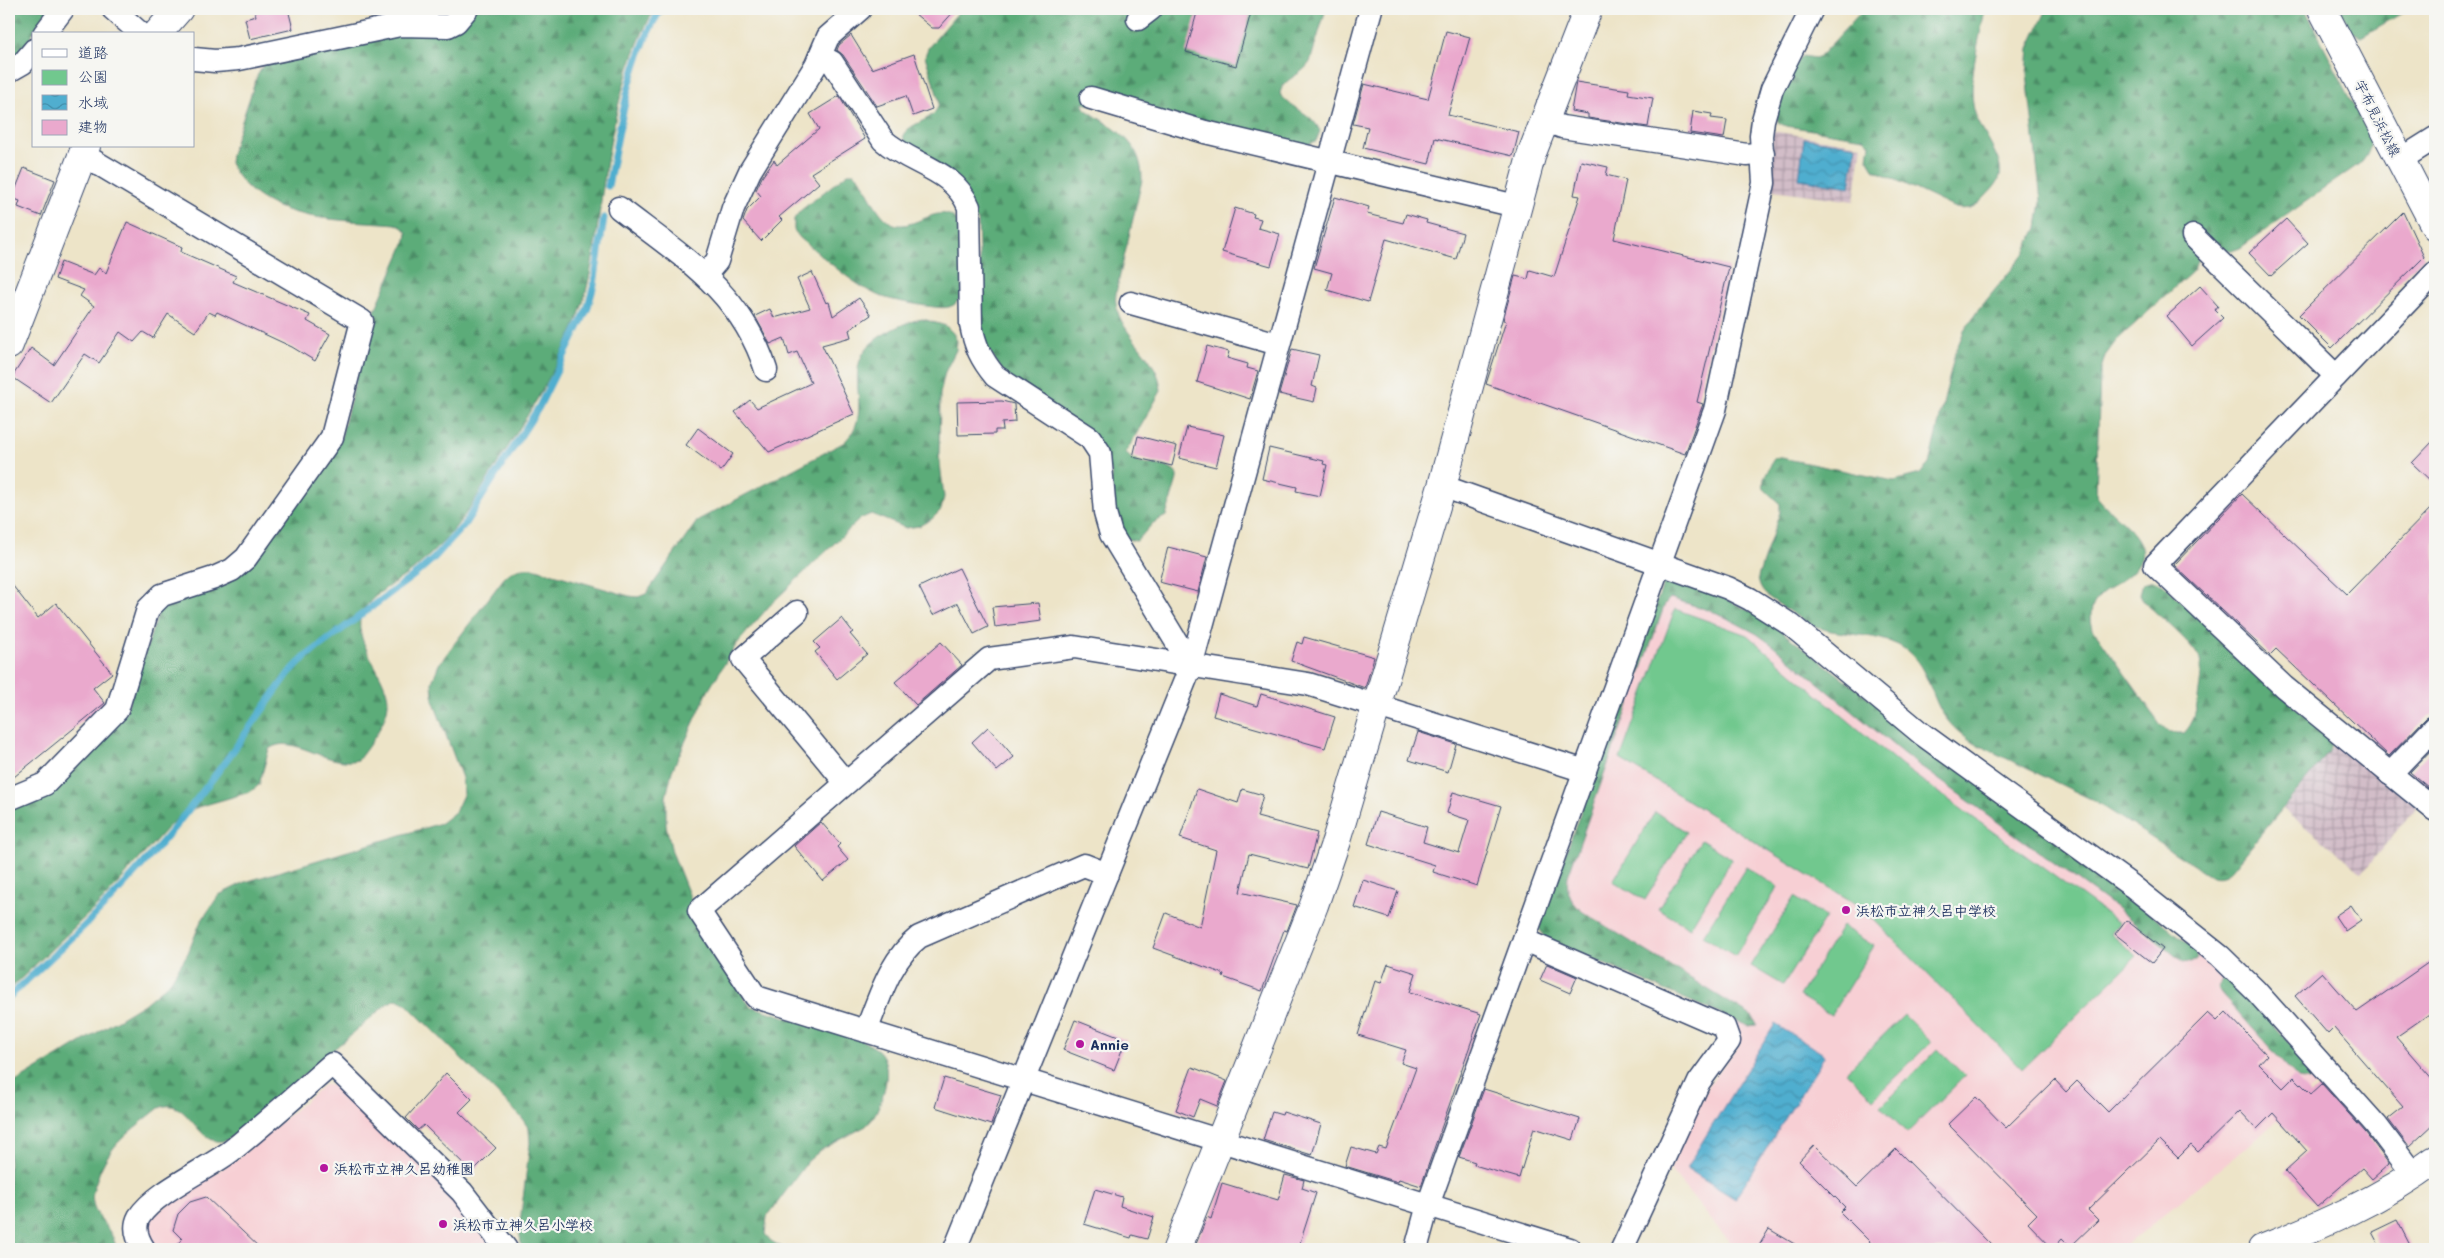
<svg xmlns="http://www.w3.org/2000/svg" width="2444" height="1258" viewBox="0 0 2444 1258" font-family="Mali,'Klee One',sans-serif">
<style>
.built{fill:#f7cfd4}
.industrial{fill:url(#industrial-grid)}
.green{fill:#71c88e;stroke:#467c76}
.forest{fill:url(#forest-firs);stroke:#3c6e6c}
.water{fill:url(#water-waves);stroke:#366e96}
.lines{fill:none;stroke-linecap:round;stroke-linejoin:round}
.stream{stroke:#50aecf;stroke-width:7}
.building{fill:#eaa9cd}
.minor-casing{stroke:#3a4a6e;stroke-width:25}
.tertiary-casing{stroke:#3a4a6e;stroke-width:30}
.secondary-casing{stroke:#3a4a6e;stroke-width:30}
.minor{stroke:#fff;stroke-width:22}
.tertiary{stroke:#fff;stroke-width:28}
.secondary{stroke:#fff;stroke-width:28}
.poi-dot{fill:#b5179e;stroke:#f6f6f2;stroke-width:2}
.labels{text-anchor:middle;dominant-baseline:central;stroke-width:4.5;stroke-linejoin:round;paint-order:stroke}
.street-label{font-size:14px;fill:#1b2f5e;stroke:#f6f6f2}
.poi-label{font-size:14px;font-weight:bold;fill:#1b2f5e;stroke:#f6f6f2;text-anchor:start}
</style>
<defs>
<pattern id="industrial-grid" width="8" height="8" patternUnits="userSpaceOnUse" patternTransform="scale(1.25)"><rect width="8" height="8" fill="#d2bdc8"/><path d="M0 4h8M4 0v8" fill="none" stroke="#aa9aa6"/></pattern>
<pattern id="forest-firs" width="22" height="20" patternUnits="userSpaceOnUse" patternTransform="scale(1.25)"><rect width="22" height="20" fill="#5cac79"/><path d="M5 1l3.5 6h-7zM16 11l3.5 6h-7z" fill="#4b8c66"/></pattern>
<pattern id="water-waves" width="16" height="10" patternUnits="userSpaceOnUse" patternTransform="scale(1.25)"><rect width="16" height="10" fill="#50aecf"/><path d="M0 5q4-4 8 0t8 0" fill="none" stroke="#428eab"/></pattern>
</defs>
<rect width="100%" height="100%" fill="#f6f6f2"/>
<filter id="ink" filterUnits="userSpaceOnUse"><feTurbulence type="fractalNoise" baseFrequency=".02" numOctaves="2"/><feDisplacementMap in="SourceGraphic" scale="10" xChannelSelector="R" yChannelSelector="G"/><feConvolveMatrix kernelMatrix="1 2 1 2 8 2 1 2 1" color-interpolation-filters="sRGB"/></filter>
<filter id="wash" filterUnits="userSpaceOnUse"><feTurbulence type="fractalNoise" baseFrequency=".0096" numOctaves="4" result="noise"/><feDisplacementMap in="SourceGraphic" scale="20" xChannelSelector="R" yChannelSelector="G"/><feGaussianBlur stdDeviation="1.12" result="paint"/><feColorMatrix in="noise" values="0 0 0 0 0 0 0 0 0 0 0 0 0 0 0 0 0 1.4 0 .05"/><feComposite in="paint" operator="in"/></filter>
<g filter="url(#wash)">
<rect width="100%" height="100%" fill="#ede4c8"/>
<g class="built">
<polygon points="1664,582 1724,598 2200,954 2232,980 2322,1080 2263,1133 2122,1249 1738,1249 1731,1244 1670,1170 1708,1087 1740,1044 1732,1019 1544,938"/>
<polygon points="324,1085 340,1086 455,1199 494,1249 156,1249 147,1231 147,1224 152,1217 181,1195 237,1159"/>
</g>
<g class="industrial">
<polygon points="1772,131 1862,145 1854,201 1773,190"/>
<polygon points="2337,742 2417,806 2362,873 2283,809"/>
</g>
<g class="green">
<polygon points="1675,609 1747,635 1902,766 2119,923 2111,934 2137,956 2022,1069 1861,907 1620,759"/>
<polygon points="1655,812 1687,832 1645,900 1613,881"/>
<polygon points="1701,840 1732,859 1690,928 1658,909"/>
<polygon points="1746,867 1778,887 1735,956 1703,936"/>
<polygon points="1794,897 1826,917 1783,985 1751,966"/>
<polygon points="1842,926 1874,946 1831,1015 1799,996"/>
<polygon points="1904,1015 1931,1042 1873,1099 1846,1072"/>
<polygon points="1938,1049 1965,1076 1907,1133 1881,1106"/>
</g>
<g class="forest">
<polygon points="9,9 48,9 24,47 9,60"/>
<path d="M476 9H655C622 63 608 147 600 209 594 251 590 291 573 330 552 377 525 420 497 464 481 490 465 518 444 541 434 551 424 561 413 570 397 582 373 593 363 611 348 639 389 675 388 703 387 722 369 746 358 760 326 768 292 732 269 749L259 785 250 792 198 807 181 815 167 828 104 899 9 990V808L125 714 160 607 217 586 340 441 372 317 406 240 407 233 403 228 396 224C339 219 259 224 230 163L231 154 257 76 265 63Z"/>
<path d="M961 9H1326L1310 62C1302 76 1282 78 1280 94 1292 110 1312 112 1320 131L1316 141 1307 145 1082 103 1085 109C1115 130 1142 140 1142 180L1117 288C1116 293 1115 299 1116 304 1120 336 1160 357 1161 391L1126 452C1135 470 1165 459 1177 474V479L1166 516 1153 523 1137 541C1110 542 1112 489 1111 470L1001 369 982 341 978 221 905 143 903 135C914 119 938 122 939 100L925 56 928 48Z"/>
<path d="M1864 9H1985C1980 39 1969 73 1973 104 1975 126 2004 157 2000 175 1999 184 1990 191 1985 197 1975 208 1968 210 1955 208L1873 169 1868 159 1870 144 1864 138 1786 126 1779 123 1775 116 1782 93 1799 59 1802 56 1816 58 1821 55Z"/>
<path d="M2047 9H2305L2369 135C2372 147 2369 153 2362 162L2240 248C2231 252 2225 250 2217 245L2194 252 2198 258 2194 270 2116 341 2105 356 2100 373 2096 495C2107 513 2148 535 2141 558 2131 588 2080 587 2093 629L2161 725 2170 733H2184C2194 723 2195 713 2198 699 2199 687 2203 672 2200 660 2197 647 2156 613 2144 602L2140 594 2143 583 2153 580 2163 584 2331 739 2332 745 2329 752 2231 871C2223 878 2217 878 2207 874L2095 801 1970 741C1958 732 1949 724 1941 711 1928 687 1925 659 1898 645 1877 635 1853 635 1831 631 1811 627 1796 616 1780 605 1768 597 1759 592 1758 577L1780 512V504L1763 488 1764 479 1774 458H1782L1894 481 1920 474 1929 464 1955 353 1964 331 1976 313 2024 254 2037 228 2041 201 2027 74 2029 48Z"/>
<polygon points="2340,9 2409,9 2361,37 2351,30"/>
<path d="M848 173H854L860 178C868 191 877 214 890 222 913 237 945 191 961 229 961 244 967 290 958 301 950 311 937 307 926 306 909 303 893 301 877 295 849 282 824 257 800 238L794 230V219L800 211Z"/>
<path d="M923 319 946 326 953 333 957 341 956 350 945 372 940 394 939 455 944 497 941 510 932 519 919 526 906 528 871 514 860 519 771 604 736 645 708 691 672 771 666 797V825L672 852 692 902 693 918 750 1006 863 1041C868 1044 875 1047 879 1051 895 1068 882 1104 871 1121L866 1126 821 1150 808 1161 767 1217 765 1234 771 1241 785 1249H522L519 1230 530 1143 529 1129 521 1117 405 1003 397 999 388 1003 229 1139C198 1154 189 1093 159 1108 130 1132 110 1142 97 1179 93 1190 90 1198 95 1209 101 1223 115 1233 116 1249H9V1086L144 1004 169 983 188 953 200 923 219 895 245 882 441 823 455 812 463 795 462 778 433 700 432 682 439 664 504 578C513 569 520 567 533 568L629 596 638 597 646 594 698 520 843 443C882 409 829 364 886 333 898 326 909 321 923 319Z"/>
<path d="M1671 579 1724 598 1765 619 2126 893 2194 949 2197 958 2191 963 2183 962 2115 907 1905 755 1775 647 1757 634 1717 613 1670 598 1665 604 1568 876C1566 893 1570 900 1583 912L1753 1017 1757 1025 1748 1026 1544 938 1539 927 1664 582Z"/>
<polygon points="2222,979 2232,980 2311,1067 2312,1076 2309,1081 2298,1079 2220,992 2218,986"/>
</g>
<g class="water">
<polygon points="1804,138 1856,146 1850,187 1799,179"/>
<polygon points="1775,1024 1825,1055 1735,1199 1686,1168"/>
</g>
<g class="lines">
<g class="stream">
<path d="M608 186C621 125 628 62 661 9"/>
<path d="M9 997C55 954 102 911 144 863 197 804 243 737 289 673L305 657 417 573 434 558 464 525 539 407 587 310 594 285 604 218"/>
</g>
</g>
<g id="blocks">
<g class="building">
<polygon points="254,9 288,9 293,29 250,39 245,19 256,16"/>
<polygon points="909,9 956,9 939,28 932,28"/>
<polygon points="1198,9 1252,9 1236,66 1186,52"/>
<polygon points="1446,31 1470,37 1448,115 1519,132 1513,156 1435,138 1429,164 1363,148 1368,127 1353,124 1364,84 1428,99"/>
<polygon points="851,35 872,69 914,54 932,109 913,116 906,96 877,106 843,55 837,50 839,45"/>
<polygon points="1576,82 1629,90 1628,94 1653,98 1648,127 1588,118 1588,114 1571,111"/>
<polygon points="839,96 865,139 811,173 819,183 779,217 782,220 761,241 743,221 747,210 761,196 756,190 762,177 774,160 777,165 819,129 810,114"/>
<polygon points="1693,111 1712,114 1711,118 1727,120 1724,138 1690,133"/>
<polygon points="1581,161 1608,167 1606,175 1626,180 1614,239 1729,267 1697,402 1703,404 1685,454 1486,384 1506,321 1503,320 1515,276 1528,279 1530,270 1554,277 1580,196 1574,195"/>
<polygon points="24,168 55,180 41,216 18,207 20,201 12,198"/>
<polygon points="1335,197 1369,207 1367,214 1403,223 1406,214 1427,220 1426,223 1463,233 1456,259 1386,239 1368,302 1327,290 1332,273 1314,268"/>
<polygon points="1235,208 1254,214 1253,217 1261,219 1258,228 1280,234 1271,266 1222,252"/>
<polygon points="2403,212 2424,257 2332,348 2299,315"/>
<polygon points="2286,219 2308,243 2271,276 2249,253"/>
<polygon points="127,222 182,247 181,252 236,276 233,282 310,315 307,321 330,334 315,361 292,347 217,312 215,315 209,312 195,332 168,314 153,338 143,332 134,342 120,332 99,363 85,354 51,403 12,377 31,348 54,365 94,306 80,296 84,290 55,279 61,262 94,275 99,268 106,273"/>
<polygon points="812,272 826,303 829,302 833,316 859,298 871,315 849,330 851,337 822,345 854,414 769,452 735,412 750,400 757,408 811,383 797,352 789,355 784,338 770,344 755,316 770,309 774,318 810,308 797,279"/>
<polygon points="2200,286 2218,306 2215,310 2223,318 2192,346 2167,316"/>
<polygon points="1207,346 1229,352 1227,358 1248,364 1247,368 1258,371 1250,399 1197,382"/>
<polygon points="1292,349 1319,355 1312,386 1317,388 1314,402 1279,394"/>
<polygon points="1002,401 1014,404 1015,422 1002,423 1003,430 995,430 995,434 958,435 957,402"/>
<polygon points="1187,427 1224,435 1216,467 1179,458"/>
<polygon points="698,428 733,454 721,471 686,445"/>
<polygon points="1138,436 1177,446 1172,466 1133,457"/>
<polygon points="2435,439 2435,485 2412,463"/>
<polygon points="1269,448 1324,461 1323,464 1327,465 1320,496 1296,491 1297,487 1262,479"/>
<polygon points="2242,494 2347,594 2435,504 2435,714 2426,718 2389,756 2276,649 2270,655 2174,565"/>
<polygon points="1168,547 1207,557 1198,592 1159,582"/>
<polygon points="959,568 988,627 974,634 958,603 933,615 919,587"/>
<polygon points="9,581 38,618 56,603 112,673 93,688 105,703 9,781"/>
<polygon points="1038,603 1041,621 995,627 992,607"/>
<polygon points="842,618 853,632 850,634 867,654 837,679 815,652 820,648 814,642"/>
<polygon points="1304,637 1374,657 1365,688 1291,661 1297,642 1302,644"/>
<polygon points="941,642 962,665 916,705 895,682"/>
<polygon points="1219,694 1257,706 1261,694 1335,717 1325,748 1213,716"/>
<polygon points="988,727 1014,757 997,771 972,742"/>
<polygon points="1418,732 1456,744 1448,772 1409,760"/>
<polygon points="2435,746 2435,793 2410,772"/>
<polygon points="1197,789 1238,803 1242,789 1263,795 1257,817 1317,833 1308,869 1249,854 1240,892 1297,905 1287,931 1284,930 1262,991 1223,977 1224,974 1153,948 1166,913 1200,927 1216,850 1180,838"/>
<polygon points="1453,792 1501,806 1477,886 1433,872 1435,865 1368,844 1378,812 1427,827 1423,842 1459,853 1469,820 1447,813"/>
<polygon points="821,822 840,844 837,847 848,860 823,881 794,846"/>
<polygon points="1363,880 1398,891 1389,918 1354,907"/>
<polygon points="2351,905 2361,920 2345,931 2335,916"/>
<polygon points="2126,920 2163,949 2152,963 2115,934"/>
<polygon points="2435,958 2435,1010 2396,1037 2435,1082 2435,1123 2409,1147 2388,1119 2403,1107 2334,1028 2328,1034 2295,996 2322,972 2357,1012"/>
<polygon points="1388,964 1416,973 1410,992 1481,1014 1421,1186 1399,1179 1398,1182 1345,1166 1351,1147 1376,1154 1379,1147 1386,1149 1416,1068 1401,1063 1406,1050 1358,1035 1375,981 1381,983"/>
<polygon points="1547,964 1577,977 1570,993 1540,980"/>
<polygon points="2226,1012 2267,1055 2259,1064 2283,1088 2294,1077 2311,1094 2322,1084 2366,1133 2389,1164 2372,1179 2362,1168 2317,1207 2285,1171 2307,1151 2273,1113 2257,1129 2240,1111 2198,1152 2191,1145 2178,1158 2160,1140 2088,1210 2098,1220 2070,1247 2062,1239 2053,1249 2028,1223 2037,1214 1948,1124 1976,1097 2006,1128 2055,1080 2066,1092 2077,1081 2108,1112 2208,1013 2217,1021"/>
<polygon points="1075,1020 1126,1040 1114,1070 1063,1050"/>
<polygon points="1192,1067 1227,1081 1217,1106 1200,1099 1193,1117 1176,1110"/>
<polygon points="446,1073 472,1099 459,1112 496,1148 472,1172 424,1125 418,1130 406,1118"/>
<polygon points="944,1078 1001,1095 991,1125 935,1107"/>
<polygon points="1484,1089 1580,1119 1573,1140 1534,1128 1519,1178 1474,1165 1475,1162 1459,1157"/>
<polygon points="1272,1112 1282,1115 1283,1112 1321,1124 1312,1155 1263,1140"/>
<polygon points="1814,1145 1857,1187 1896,1149 1995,1249 1877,1249 1840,1212 1845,1207 1799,1161"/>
<polygon points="1285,1175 1304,1180 1302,1188 1316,1193 1298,1249 1210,1249 1196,1244 1207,1217 1211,1219 1222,1183 1278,1200"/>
<polygon points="1095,1189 1122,1197 1120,1206 1154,1217 1147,1239 1132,1235 1131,1238 1084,1224"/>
<polygon points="206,1197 261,1249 173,1249 182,1239 173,1230 178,1214 190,1202"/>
<polygon points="2397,1220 2412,1249 2381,1249 2372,1232"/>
<polygon points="1769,1229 1803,1249 1757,1249"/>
</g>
</g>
</g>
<g filter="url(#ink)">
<use href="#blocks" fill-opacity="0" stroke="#3a4a6e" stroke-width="1"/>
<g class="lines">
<g class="minor-casing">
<g id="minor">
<polyline points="113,9 141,34"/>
<polyline points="1138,19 1151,9"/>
<polyline points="44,34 63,9"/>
<path d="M820 56 832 62 883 140C912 166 953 168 969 207L971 325C975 346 981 359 995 376L1090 438 1100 453 1105 513 1111 534 1191 666"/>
<polyline points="194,59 215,61 239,59 400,25 448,26 456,22 467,9"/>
<polyline points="9,71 23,63 34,50"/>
<polyline points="1091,98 1205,132 1516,206"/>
<polyline points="1543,120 1562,127 1747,155 1763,153"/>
<polyline points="2400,160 2435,138"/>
<path d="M619 208C681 256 741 291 766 370"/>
<polyline points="2193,236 2336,376"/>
<polyline points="2435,273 2155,565 2284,687 2435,810"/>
<polyline points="705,275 717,261 733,208 750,171 816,65 828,37 860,9"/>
<polyline points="1131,303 1278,344"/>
<polyline points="1442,486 1728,588 1750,599 1791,625 1922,734 2132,886 2220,956 2256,991 2376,1125 2413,1174"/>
<polyline points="797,612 743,659 846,783"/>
<polyline points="2390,774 2435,727"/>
<polyline points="9,799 45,784 117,710 148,609 162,595 214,578 232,570 246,558 332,437 362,321 82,154"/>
<polyline points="1524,940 1724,1027 1729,1041 1699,1082 1622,1249"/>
<path d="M866 1031C880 997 889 961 919 937L1084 865 1107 874"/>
<path d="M144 1249C138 1240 133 1228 139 1217 155 1192 206 1170 231 1151 266 1123 299 1093 332 1064L462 1192 506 1249"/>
<polyline points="955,1249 1191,666 1371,9"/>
<polyline points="1416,1249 1428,1205 1715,410 1764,183 1761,136 1763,120 1772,89 1812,9"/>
<polyline points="1570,1249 756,997 699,911 989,659 1074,647 1308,684 1585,771"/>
</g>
</g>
<g class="tertiary-casing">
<g id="tertiary">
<polyline points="157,34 179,9"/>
<polyline points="9,345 86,146"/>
<polyline points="1177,1249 1314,905 1336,841 1442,486 1532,153 1588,9"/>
<path d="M2262 1249C2322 1225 2383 1199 2435 1160"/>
</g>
</g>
<g class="secondary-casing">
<polyline id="secondary" points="2322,9 2435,226"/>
</g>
<use href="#minor" class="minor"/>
<use href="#tertiary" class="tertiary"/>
<use href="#secondary" class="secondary"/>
</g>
</g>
<g class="poi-dot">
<circle cx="1846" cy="910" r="5"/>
<circle cx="1080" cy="1044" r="5"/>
<circle cx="324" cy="1168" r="5"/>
<circle cx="443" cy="1224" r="5"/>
</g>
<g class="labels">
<g class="street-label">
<text transform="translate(2378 118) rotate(63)">宇布見浜松線</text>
</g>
<g class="poi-label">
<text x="1856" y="910">浜松市立神久呂中学校</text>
<text x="1090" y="1044">Annie</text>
<text x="334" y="1168">浜松市立神久呂幼稚園</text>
<text x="453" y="1224">浜松市立神久呂小学校</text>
</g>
</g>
<rect width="2444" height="1258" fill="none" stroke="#f6f6f2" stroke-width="30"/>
<rect x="32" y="32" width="162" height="115" fill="#f6f6f2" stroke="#9ea6b7"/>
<rect x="42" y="49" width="25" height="8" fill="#ffffff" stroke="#9ea6b7"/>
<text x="78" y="58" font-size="15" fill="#1b2f5e">道路</text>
<rect x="42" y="70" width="25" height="15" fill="#71c88e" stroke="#9ea6b7"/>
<text x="78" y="82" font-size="15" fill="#1b2f5e">公園</text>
<rect x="42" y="95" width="25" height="15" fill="url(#water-waves)" stroke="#9ea6b7"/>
<text x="78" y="108" font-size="15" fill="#1b2f5e">水域</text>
<rect x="42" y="120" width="25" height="15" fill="#eaa9cd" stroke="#9ea6b7"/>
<text x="78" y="132" font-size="15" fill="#1b2f5e">建物</text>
</svg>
